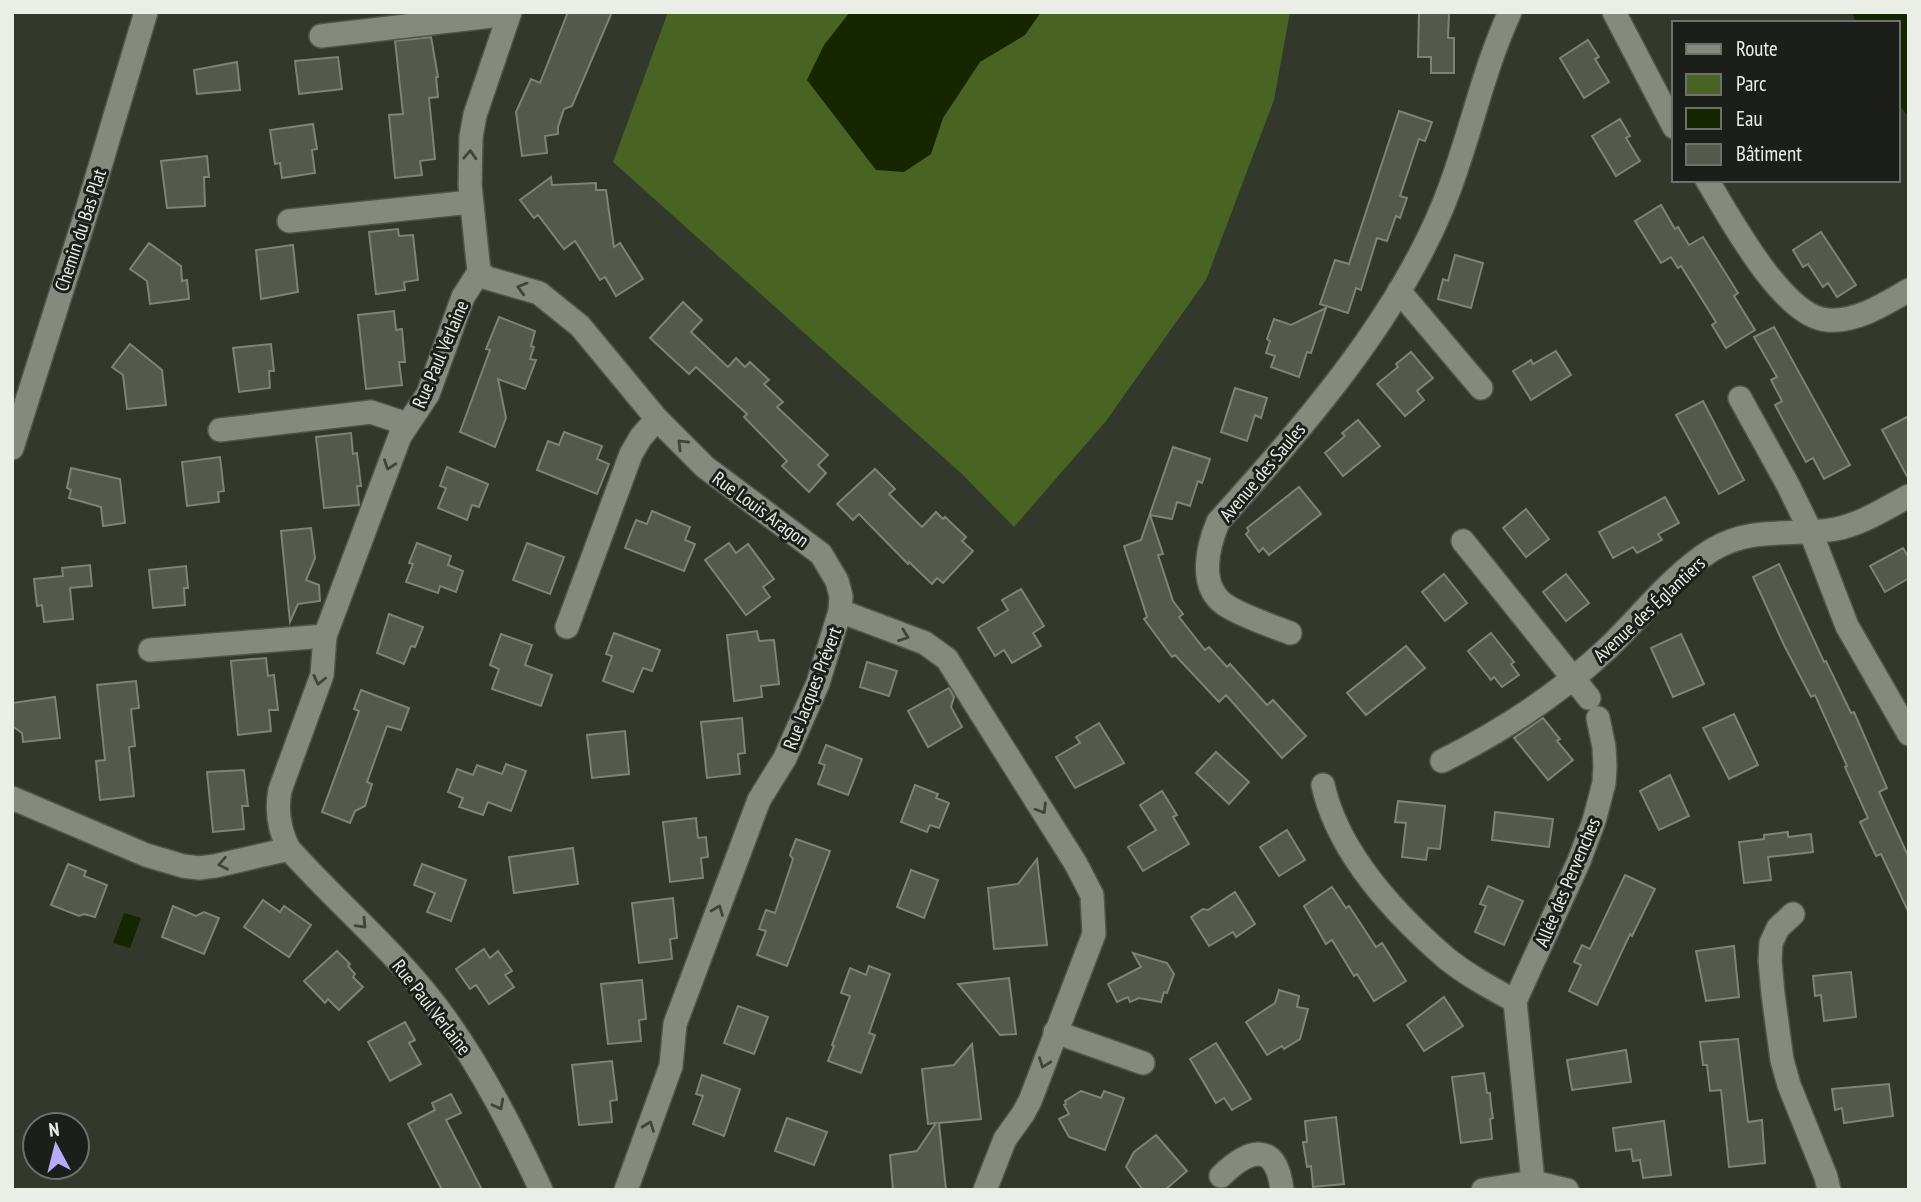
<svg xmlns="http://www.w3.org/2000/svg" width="1921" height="1202" viewBox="0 0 1921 1202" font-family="'PT Sans Narrow',sans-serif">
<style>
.green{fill:#486322}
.water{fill:#162600}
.building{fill:#53594d;stroke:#7d8376;stroke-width:2}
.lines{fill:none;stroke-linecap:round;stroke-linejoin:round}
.street-casing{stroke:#50554c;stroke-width:26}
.street{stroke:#848b7e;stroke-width:23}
.oneway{stroke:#40443c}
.labels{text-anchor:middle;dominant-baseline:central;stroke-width:6;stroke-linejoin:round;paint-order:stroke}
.street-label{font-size:19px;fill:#eaeee7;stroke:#1c1e19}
</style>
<rect width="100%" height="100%" fill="#32382c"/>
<polygon class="green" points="668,12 1290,12 1274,100 1206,280 1106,421 1014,527 962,474 613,162"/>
<g class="water">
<polygon points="850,12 1041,12 1025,35 980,62 943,118 931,154 904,172 876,170 807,80 824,45"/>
<polygon points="1852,12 1905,12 1909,22 1909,118 1898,103 1898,23 1856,23"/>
<polygon points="124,913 141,918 130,948 113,943"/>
</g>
<g class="building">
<polygon points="568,12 612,12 572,106 564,109 558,127 558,134 545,136 547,153 522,156 516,112 531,79 540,83"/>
<polygon points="1419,12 1449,12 1448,38 1454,38 1454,73 1431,73 1431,57 1418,57"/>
<polygon points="431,37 438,77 436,77 438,97 429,98 435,159 420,161 422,175 395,178 389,115 403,114 395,41"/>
<polygon points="1588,40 1599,57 1595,59 1609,82 1584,98 1560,58"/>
<polygon points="338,57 342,89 299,94 295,61"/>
<polygon points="237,62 240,90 197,94 194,70"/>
<polygon points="1399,111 1432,122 1425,141 1419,139 1400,196 1407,198 1400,218 1396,216 1387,241 1377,238 1361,290 1356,288 1348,313 1320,304 1335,260 1349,264"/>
<polygon points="1620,119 1630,136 1626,138 1640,161 1616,176 1592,136"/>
<polygon points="313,124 317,149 312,150 315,173 282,178 280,163 275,164 270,130"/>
<polygon points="207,156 209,177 204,177 205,206 167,208 161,161"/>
<polygon points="551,177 552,185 596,183 596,190 606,190 614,247 620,243 643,279 616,296 605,277 600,280 575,241 564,249 538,215 534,218 520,200"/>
<polygon points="1661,205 1675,229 1678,227 1689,245 1703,237 1738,293 1734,296 1755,330 1726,348 1712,325 1716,322 1681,266 1678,268 1671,257 1661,263 1635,221"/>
<polygon points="398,229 399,236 413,235 418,280 404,282 405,290 376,294 369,232"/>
<polygon points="1821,232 1856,285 1837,297 1828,283 1823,287 1808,264 1803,267 1793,250"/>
<polygon points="149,243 181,266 182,281 187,280 189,299 150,304 147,281 130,269"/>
<polygon points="293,245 298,292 261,299 256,250"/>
<polygon points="1455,255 1483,263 1471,308 1438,299 1443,279 1448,281"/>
<polygon points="683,302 702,320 691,332 728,367 736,358 745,367 750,362 769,380 764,384 783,402 777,407 828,455 818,465 826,473 809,492 782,466 787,461 744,417 747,414 696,367 689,374 650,338"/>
<polygon points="1326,308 1311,353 1307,352 1299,377 1271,367 1275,356 1266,353 1270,341 1267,339 1274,319 1291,325"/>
<polygon points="394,311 396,330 402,329 405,362 399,362 402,385 366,389 358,315"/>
<polygon points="499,317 535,331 531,346 534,347 530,359 536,360 525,389 498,379 506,418 495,447 460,432 490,350 486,349"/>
<polygon points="1774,327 1850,465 1824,479 1813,458 1806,462 1775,405 1782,401 1771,380 1777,377 1754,337"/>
<polygon points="130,344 162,370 166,405 127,409 123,375 112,367"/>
<polygon points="271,344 274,371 269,371 270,388 239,392 233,348"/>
<polygon points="1556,351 1571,375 1531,400 1513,371 1531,360 1533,364"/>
<polygon points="1411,352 1433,378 1417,391 1424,400 1405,416 1377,384 1398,367 1396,364"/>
<polygon points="1235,388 1267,398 1261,418 1255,415 1247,441 1221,432"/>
<polygon points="1703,401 1744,480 1719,494 1676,415"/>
<polygon points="1909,416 1909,480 1882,430"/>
<polygon points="1358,420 1380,446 1343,476 1325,453 1345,436 1342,433"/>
<polygon points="564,432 602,446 597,459 609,464 597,494 537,470 548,441 559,445"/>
<polygon points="351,433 353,454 357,453 361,486 357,486 359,505 324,508 316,437"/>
<polygon points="1173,447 1210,459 1202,483 1198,481 1190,506 1177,502 1172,519 1150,515 1163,554 1158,555 1173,601 1183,614 1179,617 1205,650 1209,647 1227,667 1230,664 1267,705 1273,700 1306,736 1282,758 1226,695 1219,702 1175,655 1172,657 1144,619 1147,617 1124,546 1141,540"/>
<polygon points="220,457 224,491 218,492 219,502 187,506 182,462"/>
<polygon points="447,467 488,484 479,507 472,505 467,520 438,508 446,488 440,486"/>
<polygon points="71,468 120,479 125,523 103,526 101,507 69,498 71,490 67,488"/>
<polygon points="875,469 895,489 889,494 922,527 936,512 943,519 945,517 966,537 962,541 973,551 943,583 937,578 932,584 909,562 908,564 859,514 853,520 837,504"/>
<polygon points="1299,487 1321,514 1269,555 1263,548 1259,552 1246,534 1249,531 1247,528"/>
<polygon points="1665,497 1679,523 1658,534 1662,540 1637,553 1633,547 1613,558 1599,532"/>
<polygon points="1526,509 1549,539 1526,557 1503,528"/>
<polygon points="652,511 690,527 685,540 695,544 684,571 625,548 636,520 647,524"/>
<polygon points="311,528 315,558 306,580 319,585 320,601 298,604 290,622 281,531"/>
<polygon points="417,543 451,556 448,565 463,571 456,592 440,586 438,593 406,582 413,564 409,563"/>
<polygon points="527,543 564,557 550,594 513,580"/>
<polygon points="729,543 736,553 748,544 774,579 763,587 770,597 746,615 705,560"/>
<polygon points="1903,548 1909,558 1909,578 1885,592 1870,566"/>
<polygon points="1779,564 1824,662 1826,661 1851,713 1854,712 1887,788 1879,792 1909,858 1909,913 1881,854 1876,856 1860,822 1868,818 1845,767 1847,766 1815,695 1811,697 1784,645 1753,577"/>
<polygon points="90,565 92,586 70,588 73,619 44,622 42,605 37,606 34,579 63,576 62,568"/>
<polygon points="186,566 188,588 184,588 185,605 153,608 149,570"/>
<polygon points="1444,574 1467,603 1445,621 1422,592"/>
<polygon points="1566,574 1589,603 1566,621 1543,592"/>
<polygon points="1021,589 1044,626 1033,633 1041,646 1012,663 1004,650 995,656 978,628 1008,610 1002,600"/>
<polygon points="389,614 423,627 415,647 411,646 404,664 377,653"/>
<polygon points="757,631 759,641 774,640 779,684 761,686 762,697 734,701 727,635"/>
<polygon points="614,633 660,650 652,671 643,668 633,692 603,681 612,656 606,654"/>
<polygon points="1491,633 1514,662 1511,664 1519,675 1502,687 1494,677 1491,680 1468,651"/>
<polygon points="501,634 532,645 525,665 552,675 541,706 492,689 499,669 490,665"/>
<polygon points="1681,634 1704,684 1673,697 1651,648"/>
<polygon points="1406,646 1425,668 1366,715 1347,693"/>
<polygon points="266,658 268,676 274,675 278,710 269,710 271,731 238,735 231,661"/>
<polygon points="867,662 897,671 889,696 860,687"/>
<polygon points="136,681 139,708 131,709 135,746 129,747 134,796 100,800 96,761 105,760 97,685"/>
<polygon points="949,688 954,697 951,707 962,727 928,747 908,711"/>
<polygon points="361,690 409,708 401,730 387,726 367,782 372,784 365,806 355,811 350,823 322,812 359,711 354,709"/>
<polygon points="55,697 60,738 23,742 22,733 12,726 12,703"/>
<polygon points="1734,714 1758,765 1729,779 1703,728"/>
<polygon points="742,718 745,753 738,754 740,774 707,778 701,722"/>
<polygon points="1543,718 1560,739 1557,741 1573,760 1548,780 1514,738"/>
<polygon points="1099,723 1124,763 1075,788 1056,757 1080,743 1076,737"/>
<polygon points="625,731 629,774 592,778 587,735"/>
<polygon points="826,745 862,759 848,795 818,784 825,765 819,763"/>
<polygon points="1216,752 1249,782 1229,804 1196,773"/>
<polygon points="506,764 526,771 511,811 488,802 483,815 459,807 463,798 448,792 457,769 473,775 477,765 502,774"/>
<polygon points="244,770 248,806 242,806 244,829 213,832 207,772"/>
<polygon points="1670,775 1689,816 1659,830 1640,791"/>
<polygon points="915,785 938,794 936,798 949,803 939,828 930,825 927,832 901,822"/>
<polygon points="1162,791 1177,815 1173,817 1189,844 1143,871 1128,847 1156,830 1140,805"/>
<polygon points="1398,801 1445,806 1440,849 1428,848 1426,860 1402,857 1406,823 1395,822"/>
<polygon points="1495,812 1553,819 1549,847 1492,840"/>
<polygon points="696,818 698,838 706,837 708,857 701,858 703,878 670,882 663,822"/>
<polygon points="1287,830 1305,860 1279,876 1260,847"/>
<polygon points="1788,832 1788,837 1811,834 1813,852 1768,857 1771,880 1744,883 1739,842 1764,839 1764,835"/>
<polygon points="796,839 830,851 787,966 757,955 766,931 759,929 766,910 775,913 793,859 790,855"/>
<polygon points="573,848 578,884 514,893 509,857"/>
<polygon points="1037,859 1047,945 994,949 988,888 1018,884"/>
<polygon points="68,864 86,871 84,876 107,885 95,917 84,914 79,916 51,905"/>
<polygon points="422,864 466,880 451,921 427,912 435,893 414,885"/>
<polygon points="911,870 938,880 924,918 897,907"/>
<polygon points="1625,875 1655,889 1632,936 1630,934 1597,1005 1569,991 1581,965 1574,962 1582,945 1590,949"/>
<polygon points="1488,886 1523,901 1504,945 1475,932 1486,906 1480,904"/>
<polygon points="1332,887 1346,908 1349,906 1376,947 1382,943 1406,981 1374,1001 1357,974 1354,976 1332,940 1326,944 1304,906"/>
<polygon points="1235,892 1255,924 1236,937 1233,932 1209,946 1191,917 1203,909 1208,910"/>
<polygon points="673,898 677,938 670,939 672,959 639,963 632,903"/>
<polygon points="263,900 280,912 284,906 311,925 289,957 244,927"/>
<polygon points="173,906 196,916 204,912 219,918 204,954 162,937"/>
<polygon points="1734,946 1739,997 1706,1001 1696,951"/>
<polygon points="484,949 490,958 498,951 512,971 505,975 514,987 489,1004 476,985 470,989 456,969"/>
<polygon points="337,951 350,964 348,966 355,974 353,977 363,987 339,1010 328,999 325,1003 304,981"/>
<polygon points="1133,953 1167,963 1174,974 1167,993 1164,992 1161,1002 1139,998 1130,1002 1128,997 1117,1002 1108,984 1141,967"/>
<polygon points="869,966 890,974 869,1033 875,1035 861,1073 828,1061 834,1046 832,1045 850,996 841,993 850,968 866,975"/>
<polygon points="1851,972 1856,1017 1824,1021 1821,995 1815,996 1813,976"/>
<polygon points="1009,978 1016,1034 1000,1035 958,984"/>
<polygon points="642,980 646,1019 639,1020 641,1041 608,1044 601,984"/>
<polygon points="1279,990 1299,996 1297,1007 1308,1009 1300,1039 1284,1049 1282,1046 1267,1055 1246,1022 1275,1003"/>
<polygon points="1444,997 1463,1026 1424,1051 1407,1025"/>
<polygon points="738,1006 768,1017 754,1054 724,1043"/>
<polygon points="405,1022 415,1040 409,1043 421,1064 390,1081 368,1042"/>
<polygon points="1738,1039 1748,1122 1762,1120 1765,1163 1729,1167 1721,1090 1710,1091 1707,1065 1703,1065 1700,1042"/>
<polygon points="1216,1043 1251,1099 1232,1110 1224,1098 1216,1103 1190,1059"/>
<polygon points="972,1044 981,1119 939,1123 946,1190 893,1190 890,1155 917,1151 936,1123 928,1124 922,1069 954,1065"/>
<polygon points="1626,1050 1631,1082 1572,1090 1567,1060"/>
<polygon points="612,1061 617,1100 610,1101 612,1122 579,1125 572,1065"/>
<polygon points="1484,1073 1487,1093 1490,1093 1491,1105 1493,1118 1490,1119 1492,1139 1461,1143 1452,1077"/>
<polygon points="702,1075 740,1089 724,1136 693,1124 703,1096 696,1094"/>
<polygon points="1889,1084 1893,1116 1844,1123 1842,1108 1835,1110 1832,1089"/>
<polygon points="1081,1091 1101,1098 1104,1091 1124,1098 1105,1150 1069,1137 1059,1119 1069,1114 1064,1105 1066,1104 1065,1101"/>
<polygon points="451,1094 461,1113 446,1120 482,1190 442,1190 408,1124 435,1110 432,1103"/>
<polygon points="1336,1117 1344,1184 1313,1187 1311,1166 1307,1167 1303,1142 1307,1142 1305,1121"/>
<polygon points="787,1118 827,1132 814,1165 775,1151"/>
<polygon points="1664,1121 1671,1175 1643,1178 1640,1160 1633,1161 1631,1149 1616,1151 1613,1128"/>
<polygon points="1156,1135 1187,1171 1165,1190 1143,1190 1126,1167 1134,1152"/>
</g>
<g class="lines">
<g class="street-casing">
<g id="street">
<path d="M510 12 475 115 471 137 470 185 479 272 463 297 428 394 400 436 325 636 322 675 280 790C276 811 279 830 289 849 340 906 400 955 445 1018 483 1071 513 1130 541 1190"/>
<polyline points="1614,12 1674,127"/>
<polyline points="321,36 509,14"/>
<path d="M1707 180C1729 216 1783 318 1828 320 1857 322 1885 304 1909 290"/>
<polyline points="289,221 471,202"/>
<polyline points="479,272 487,278 539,293 580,326 657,419 705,467 821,554 837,581 841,596 840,611 818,683 785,758 759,800 675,1024 671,1066 626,1190"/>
<polyline points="1399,291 1481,388"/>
<polyline points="1740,398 1788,485 1810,530 1847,626 1909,734"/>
<polyline points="220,430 371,412 407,424"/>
<polyline points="12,448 85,217 146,12"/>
<polyline points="1463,541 1589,698"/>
<polyline points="840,611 925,643 947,659 1076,864 1092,895 1094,934 1030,1101 1023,1114 1005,1139 985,1190"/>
<polyline points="567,627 631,454 641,437 657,419"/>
<path d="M1290 633C1272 626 1239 615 1224 604 1198 585 1208 546 1218 522 1302 428 1393 325 1442 208 1469 144 1480 77 1510 12"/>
<polyline points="150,650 325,636"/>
<path d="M1442 761C1502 731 1559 694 1608 648 1642 615 1672 575 1712 550 1754 525 1793 537 1836 529 1862 524 1886 508 1909 496"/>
<path d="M1323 785C1338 853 1394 913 1446 958 1467 975 1491 988 1515 1001"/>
<polyline points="12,798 146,855 183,866 199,868 215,866 289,849"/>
<polyline points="1793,914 1778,928 1771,943 1770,961 1773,994 1782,1060 1789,1085 1826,1177 1829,1190"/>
<polyline points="1055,1032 1143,1063"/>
<path d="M1221 1176C1249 1149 1276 1140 1282 1190"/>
<polyline points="1533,1182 1515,1001 1579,861 1594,821 1604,783 1605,766 1604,747 1598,718"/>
<polyline points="1483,1190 1533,1182 1567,1190"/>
</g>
</g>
<use href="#street" class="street"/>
</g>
<defs><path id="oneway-chevron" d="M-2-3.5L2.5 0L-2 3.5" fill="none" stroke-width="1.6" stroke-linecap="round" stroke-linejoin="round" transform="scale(1.75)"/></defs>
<g class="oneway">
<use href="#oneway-chevron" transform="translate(470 155) rotate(-87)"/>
<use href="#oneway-chevron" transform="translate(522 288) rotate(-164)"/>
<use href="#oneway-chevron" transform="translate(682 444) rotate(-135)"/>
<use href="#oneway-chevron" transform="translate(389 465) rotate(110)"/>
<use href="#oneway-chevron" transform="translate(904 636) rotate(20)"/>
<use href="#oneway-chevron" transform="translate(319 680) rotate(103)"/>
<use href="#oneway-chevron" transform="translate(1042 809) rotate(58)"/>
<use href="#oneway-chevron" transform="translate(223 864) rotate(169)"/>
<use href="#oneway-chevron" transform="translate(718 910) rotate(-69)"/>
<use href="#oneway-chevron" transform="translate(362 924) rotate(46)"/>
<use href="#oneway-chevron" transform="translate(1044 1063) rotate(110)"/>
<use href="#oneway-chevron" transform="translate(499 1105) rotate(62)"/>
<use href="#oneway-chevron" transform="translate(649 1126) rotate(-69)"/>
</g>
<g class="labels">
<g class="street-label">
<text transform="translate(80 230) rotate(-72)">Chemin du Bas Plat</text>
<text transform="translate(440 354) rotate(-67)">Rue Paul Verlaine</text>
<text transform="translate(1262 472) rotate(-50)">Avenue des Saules</text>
<text transform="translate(761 509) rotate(36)">Rue Louis Aragon</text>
<text transform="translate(1649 609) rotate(-43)">Avenue des Églantiers</text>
<text transform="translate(812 688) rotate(-69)">Rue Jacques Prévert</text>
<text transform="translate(1567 882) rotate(-67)">Allée des Pervenches</text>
<text transform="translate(432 1007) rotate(52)">Rue Paul Verlaine</text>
</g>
</g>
<rect width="1921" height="1202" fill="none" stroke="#eaeee7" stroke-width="28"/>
<rect x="1672" y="21" width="228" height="161" fill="#1c1e19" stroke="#6e716b" stroke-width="2"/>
<rect x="1686" y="44" width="35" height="10" fill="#848b7e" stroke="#6e716b" stroke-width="2"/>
<text x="1736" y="56" font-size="21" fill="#eaeee7">Route</text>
<rect x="1686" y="74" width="35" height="21" fill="#486322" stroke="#6e716b" stroke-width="2"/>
<text x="1736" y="91" font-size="21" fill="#eaeee7">Parc</text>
<rect x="1686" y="108" width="35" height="21" fill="#162600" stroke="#6e716b" stroke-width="2"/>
<text x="1736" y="126" font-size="21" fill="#eaeee7">Eau</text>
<rect x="1686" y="144" width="35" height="21" fill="#53594d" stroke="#6e716b" stroke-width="2"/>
<text x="1736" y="161" font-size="21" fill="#eaeee7">Bâtiment</text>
<g transform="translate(56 1146) rotate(353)"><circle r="33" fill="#1c1e19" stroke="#6e716b" stroke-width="2"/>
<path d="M0-5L12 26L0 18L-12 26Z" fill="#b7abf8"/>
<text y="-10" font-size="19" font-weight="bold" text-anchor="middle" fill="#eaeee7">N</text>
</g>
</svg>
